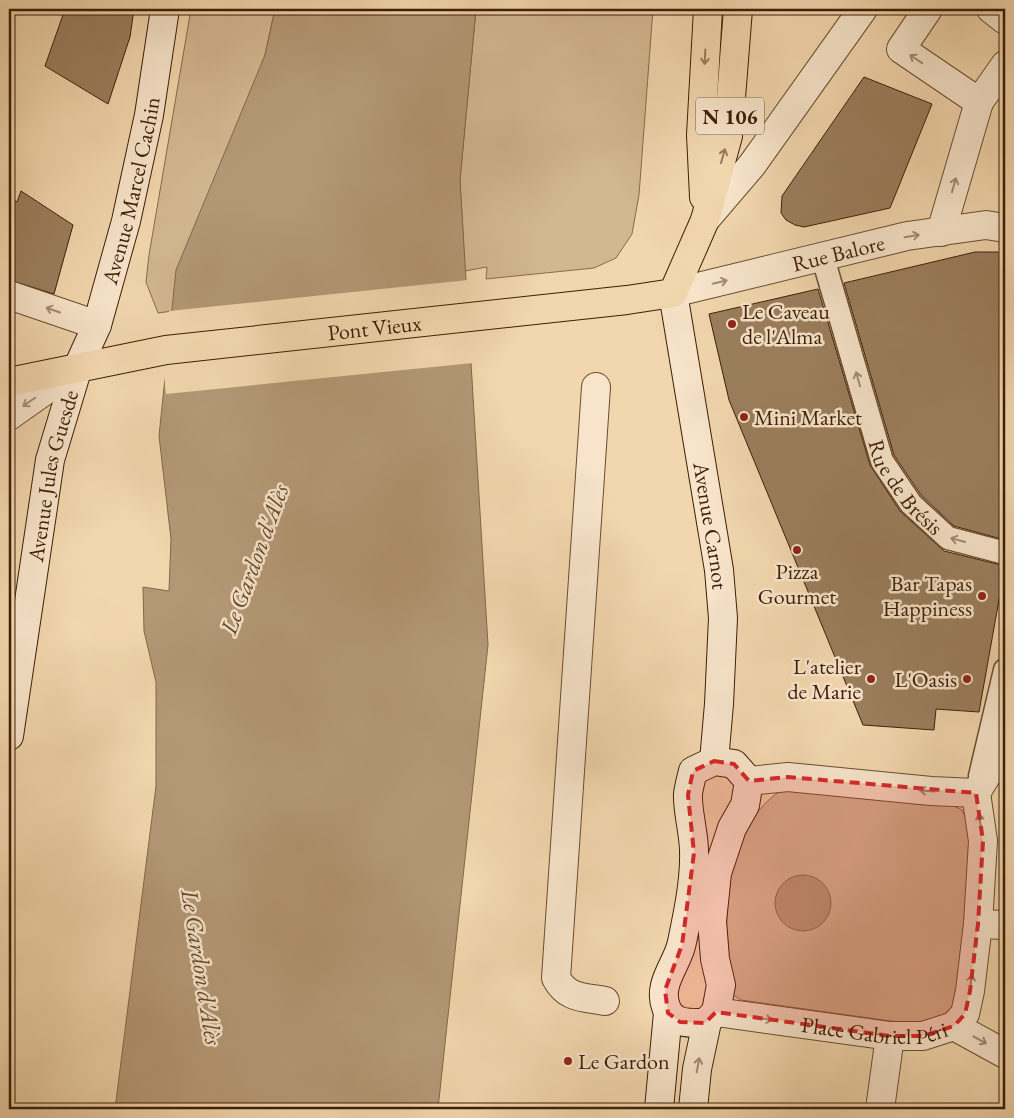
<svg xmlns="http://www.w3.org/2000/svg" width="1014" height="1118" viewBox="0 0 1014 1118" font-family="'EB Garamond',serif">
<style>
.green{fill:#d3b791;stroke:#886b4c}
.water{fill:#b49875;stroke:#846849}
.pier{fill:#f2d6ad}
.building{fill:#9b7e5d;stroke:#3d1f07}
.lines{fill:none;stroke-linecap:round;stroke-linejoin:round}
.pedestrian-casing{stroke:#6a4d30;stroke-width:25}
.minor-casing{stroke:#6a4d30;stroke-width:30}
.tertiary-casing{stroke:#6a4d30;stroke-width:30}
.secondary-casing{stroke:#3d1f07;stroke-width:30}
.primary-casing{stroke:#3d1f07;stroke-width:30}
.pedestrian{stroke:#f7e4ca;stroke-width:22}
.minor{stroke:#f7e4ca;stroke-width:28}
.tertiary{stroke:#f7e4ca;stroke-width:28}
.secondary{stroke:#f7e4ca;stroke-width:28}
.primary{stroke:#f2d6ad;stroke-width:28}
.oneway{stroke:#987a5a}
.oneway2{stroke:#a38b72}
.marked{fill:#d62828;fill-opacity:0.2;stroke:#d62828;stroke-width:4;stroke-dasharray:10 6;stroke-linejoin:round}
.poi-dot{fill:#8f2418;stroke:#f7e4ca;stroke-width:2}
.labels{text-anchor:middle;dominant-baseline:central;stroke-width:5;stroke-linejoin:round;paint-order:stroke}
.shield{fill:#f7e4ca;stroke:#755a42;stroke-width:1}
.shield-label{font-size:21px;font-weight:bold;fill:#3d1f07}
.street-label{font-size:22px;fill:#3d1f07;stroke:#f7e4ca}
.poi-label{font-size:22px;fill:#3d1f07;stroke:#f7e4ca;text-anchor:start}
.water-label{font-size:24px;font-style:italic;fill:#67492e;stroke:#f7e4ca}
</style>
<rect width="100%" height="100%" fill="#f2d6ad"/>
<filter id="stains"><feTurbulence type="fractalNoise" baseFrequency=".004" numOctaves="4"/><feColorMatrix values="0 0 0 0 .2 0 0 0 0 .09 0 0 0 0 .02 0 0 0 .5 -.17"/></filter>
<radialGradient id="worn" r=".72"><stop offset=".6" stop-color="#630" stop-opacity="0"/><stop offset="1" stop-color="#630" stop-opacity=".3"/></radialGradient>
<g class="green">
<polygon points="191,9 275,9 265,55 172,311 158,313 146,282 149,255"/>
<polygon points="476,9 653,9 639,195 632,234 616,258 594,268 486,279 487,267 465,271 460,180"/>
<path d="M783 790 943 801 962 810 974 836 958 1000 946 1014 926 1026 741 1000 730 993 724 978 730 854C740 834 763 799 783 790Z"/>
</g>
<g class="water">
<polygon points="275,9 476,9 460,180 488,645 438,1109 115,1109 156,786 156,682 144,631 143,587 169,591 171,539 159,436 176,270 265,55"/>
<circle cx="803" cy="903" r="28"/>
</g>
<polygon class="pier" points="468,280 473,363 166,394 163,367 169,311"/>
<g class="building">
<polygon points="65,9 134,9 130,37 108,104 45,66"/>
<polygon points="864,77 932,104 890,208 804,227 795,225 786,220 781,213 782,196"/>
<polygon points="21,191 73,225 54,294 9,280 9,197 17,202"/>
<polygon points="975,252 1005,252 1005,540 954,526 921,495 894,455 844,283"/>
<polygon points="818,289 870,465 900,511 944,551 1005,566 979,712 936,709 934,730 863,725 729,400 709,314"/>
</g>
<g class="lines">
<g class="pedestrian-casing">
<g id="pedestrian">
<path id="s1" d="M823 258 882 461 911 504 948 538 1005 553"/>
<polyline points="980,776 1005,670"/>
</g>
</g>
<g class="minor-casing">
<g id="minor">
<polyline points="928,9 901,49 979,102 941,232"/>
<polyline points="991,9 1005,20"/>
<polyline points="979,102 1005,65"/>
<path id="s2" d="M673 293 907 236 986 225 1005 228"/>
<polyline points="9,295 97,325"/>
<path d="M596 387 556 978C567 999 584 997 605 1001"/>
<polyline points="9,416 78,367"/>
<polyline points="749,781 788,777 931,791 976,793"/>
<polyline points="976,793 999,755 1005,749"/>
<polyline points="978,924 1005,925"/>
<path id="s3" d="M716 1012 890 1036H923L954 1026 965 1014 970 991 978 924 983 841 976 793"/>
<polyline points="954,1026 1005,1054"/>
<polyline points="880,1109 890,1036"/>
</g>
</g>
<g class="tertiary-casing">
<polyline id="tertiary" points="705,220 752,165 863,9"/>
</g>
<g class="secondary-casing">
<g id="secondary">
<path id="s4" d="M673 293 719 570 723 618 719 704 714 761"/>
<path id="s5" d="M9 736 50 460 78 367 97 325 126 221 149 115 165 9"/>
<path d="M714 761 734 764 749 781 745 805 732 828 717 873 712 921 715 959 721 985 716 1012 705 1023C690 1023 672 1025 666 1007 657 983 678 964 682 942 688 913 695 880 694 851 694 834 687 809 688 794 689 786 691 779 693 771Z"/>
<polyline points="659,1109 668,1013"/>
<polyline points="693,1109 697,1069 707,1022"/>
</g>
</g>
<g class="primary-casing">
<g id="primary">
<polyline points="704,197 701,135 708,9"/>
<path id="s6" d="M9 382 166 350 627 300 673 293 705 220 728 136 738 9"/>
</g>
</g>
<use href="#pedestrian" class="pedestrian"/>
<use href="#minor" class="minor"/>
<use href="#tertiary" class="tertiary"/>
<use href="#secondary" class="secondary"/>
<use href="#primary" class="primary"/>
</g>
<defs><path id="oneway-shaft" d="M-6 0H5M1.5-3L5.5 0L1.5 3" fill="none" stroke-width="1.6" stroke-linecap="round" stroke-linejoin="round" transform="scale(1.25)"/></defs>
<g class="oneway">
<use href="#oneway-shaft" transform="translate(705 57) rotate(93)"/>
<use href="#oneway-shaft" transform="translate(723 156) rotate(-74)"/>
</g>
<g class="oneway2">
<use href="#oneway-shaft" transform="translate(916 59) rotate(-146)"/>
<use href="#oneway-shaft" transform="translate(954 185) rotate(-74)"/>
<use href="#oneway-shaft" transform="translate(912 236) rotate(-9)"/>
<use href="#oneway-shaft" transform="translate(720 282) rotate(-13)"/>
<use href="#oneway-shaft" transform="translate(53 310) rotate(-161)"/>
<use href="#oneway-shaft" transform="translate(858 379) rotate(-106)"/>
<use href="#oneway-shaft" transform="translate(29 402) rotate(145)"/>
<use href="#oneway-shaft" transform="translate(958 540) rotate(-165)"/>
<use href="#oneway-shaft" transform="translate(927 791) rotate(-176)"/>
<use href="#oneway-shaft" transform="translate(980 821) rotate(-99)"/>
<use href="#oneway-shaft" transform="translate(971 982) rotate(-83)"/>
<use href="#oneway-shaft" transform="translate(765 1019) rotate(8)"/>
<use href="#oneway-shaft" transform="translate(980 1040) rotate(29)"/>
<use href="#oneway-shaft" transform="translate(698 1065) rotate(-80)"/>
</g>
<path class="marked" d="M714 761 734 764 749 781 788 777 976 793 983 841 978 924 970 991 965 1014 954 1026 923 1036H890L716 1012 705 1023 680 1022 668 1013 665 990 682 945 694 853 688 795 693 771Z"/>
<g class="poi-dot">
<circle cx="732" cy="324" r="5"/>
<circle cx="744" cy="417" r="5"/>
<circle cx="797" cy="550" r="5"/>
<circle cx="982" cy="596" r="5"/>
<circle cx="871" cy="679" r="5"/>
<circle cx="967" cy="679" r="5"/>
<circle cx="568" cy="1061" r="5"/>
</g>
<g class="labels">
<rect class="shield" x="696" y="97.5" width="68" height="37" rx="4"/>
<g class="shield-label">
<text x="730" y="116">N 106</text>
</g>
<g class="street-label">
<text stroke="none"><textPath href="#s5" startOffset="561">Avenue Marcel Cachin</textPath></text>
<text stroke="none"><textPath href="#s2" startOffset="170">Rue Balore</textPath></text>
<text stroke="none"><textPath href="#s6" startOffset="370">Pont Vieux</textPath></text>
<text stroke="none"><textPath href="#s5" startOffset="264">Avenue Jules Guesde</textPath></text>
<text stroke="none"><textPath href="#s1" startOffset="246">Rue de Brésis</textPath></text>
<text stroke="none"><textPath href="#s4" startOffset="236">Avenue Carnot</textPath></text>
<text stroke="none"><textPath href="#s3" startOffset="160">Place Gabriel Péri</textPath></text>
</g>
<g class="poi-label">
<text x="742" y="311">Le Caveau<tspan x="742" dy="25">de l'Alma</tspan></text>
<text x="754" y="417">Mini Market</text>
<text x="797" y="571" text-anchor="middle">Pizza<tspan x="797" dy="25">Gourmet</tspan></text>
<text x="972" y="583" text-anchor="end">Bar Tapas<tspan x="972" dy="25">Happiness</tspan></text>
<text x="861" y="666" text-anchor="end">L'atelier<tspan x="861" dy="25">de Marie</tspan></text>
<text x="957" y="679" text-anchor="end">L'Oasis</text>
<text x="578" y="1061">Le Gardon</text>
</g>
<g class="water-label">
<text transform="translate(254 559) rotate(-70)">Le Gardon d'Alès</text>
<text transform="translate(202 967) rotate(81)">Le Gardon d'Alès</text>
</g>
</g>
<rect width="1014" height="1118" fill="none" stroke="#f2d6ad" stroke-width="30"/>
<rect x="10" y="10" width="994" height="1098" fill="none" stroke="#3d1f07" stroke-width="2.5"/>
<rect x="15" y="15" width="984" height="1088" fill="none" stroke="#3d1f07"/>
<rect width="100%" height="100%" filter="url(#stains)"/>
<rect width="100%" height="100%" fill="url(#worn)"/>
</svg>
